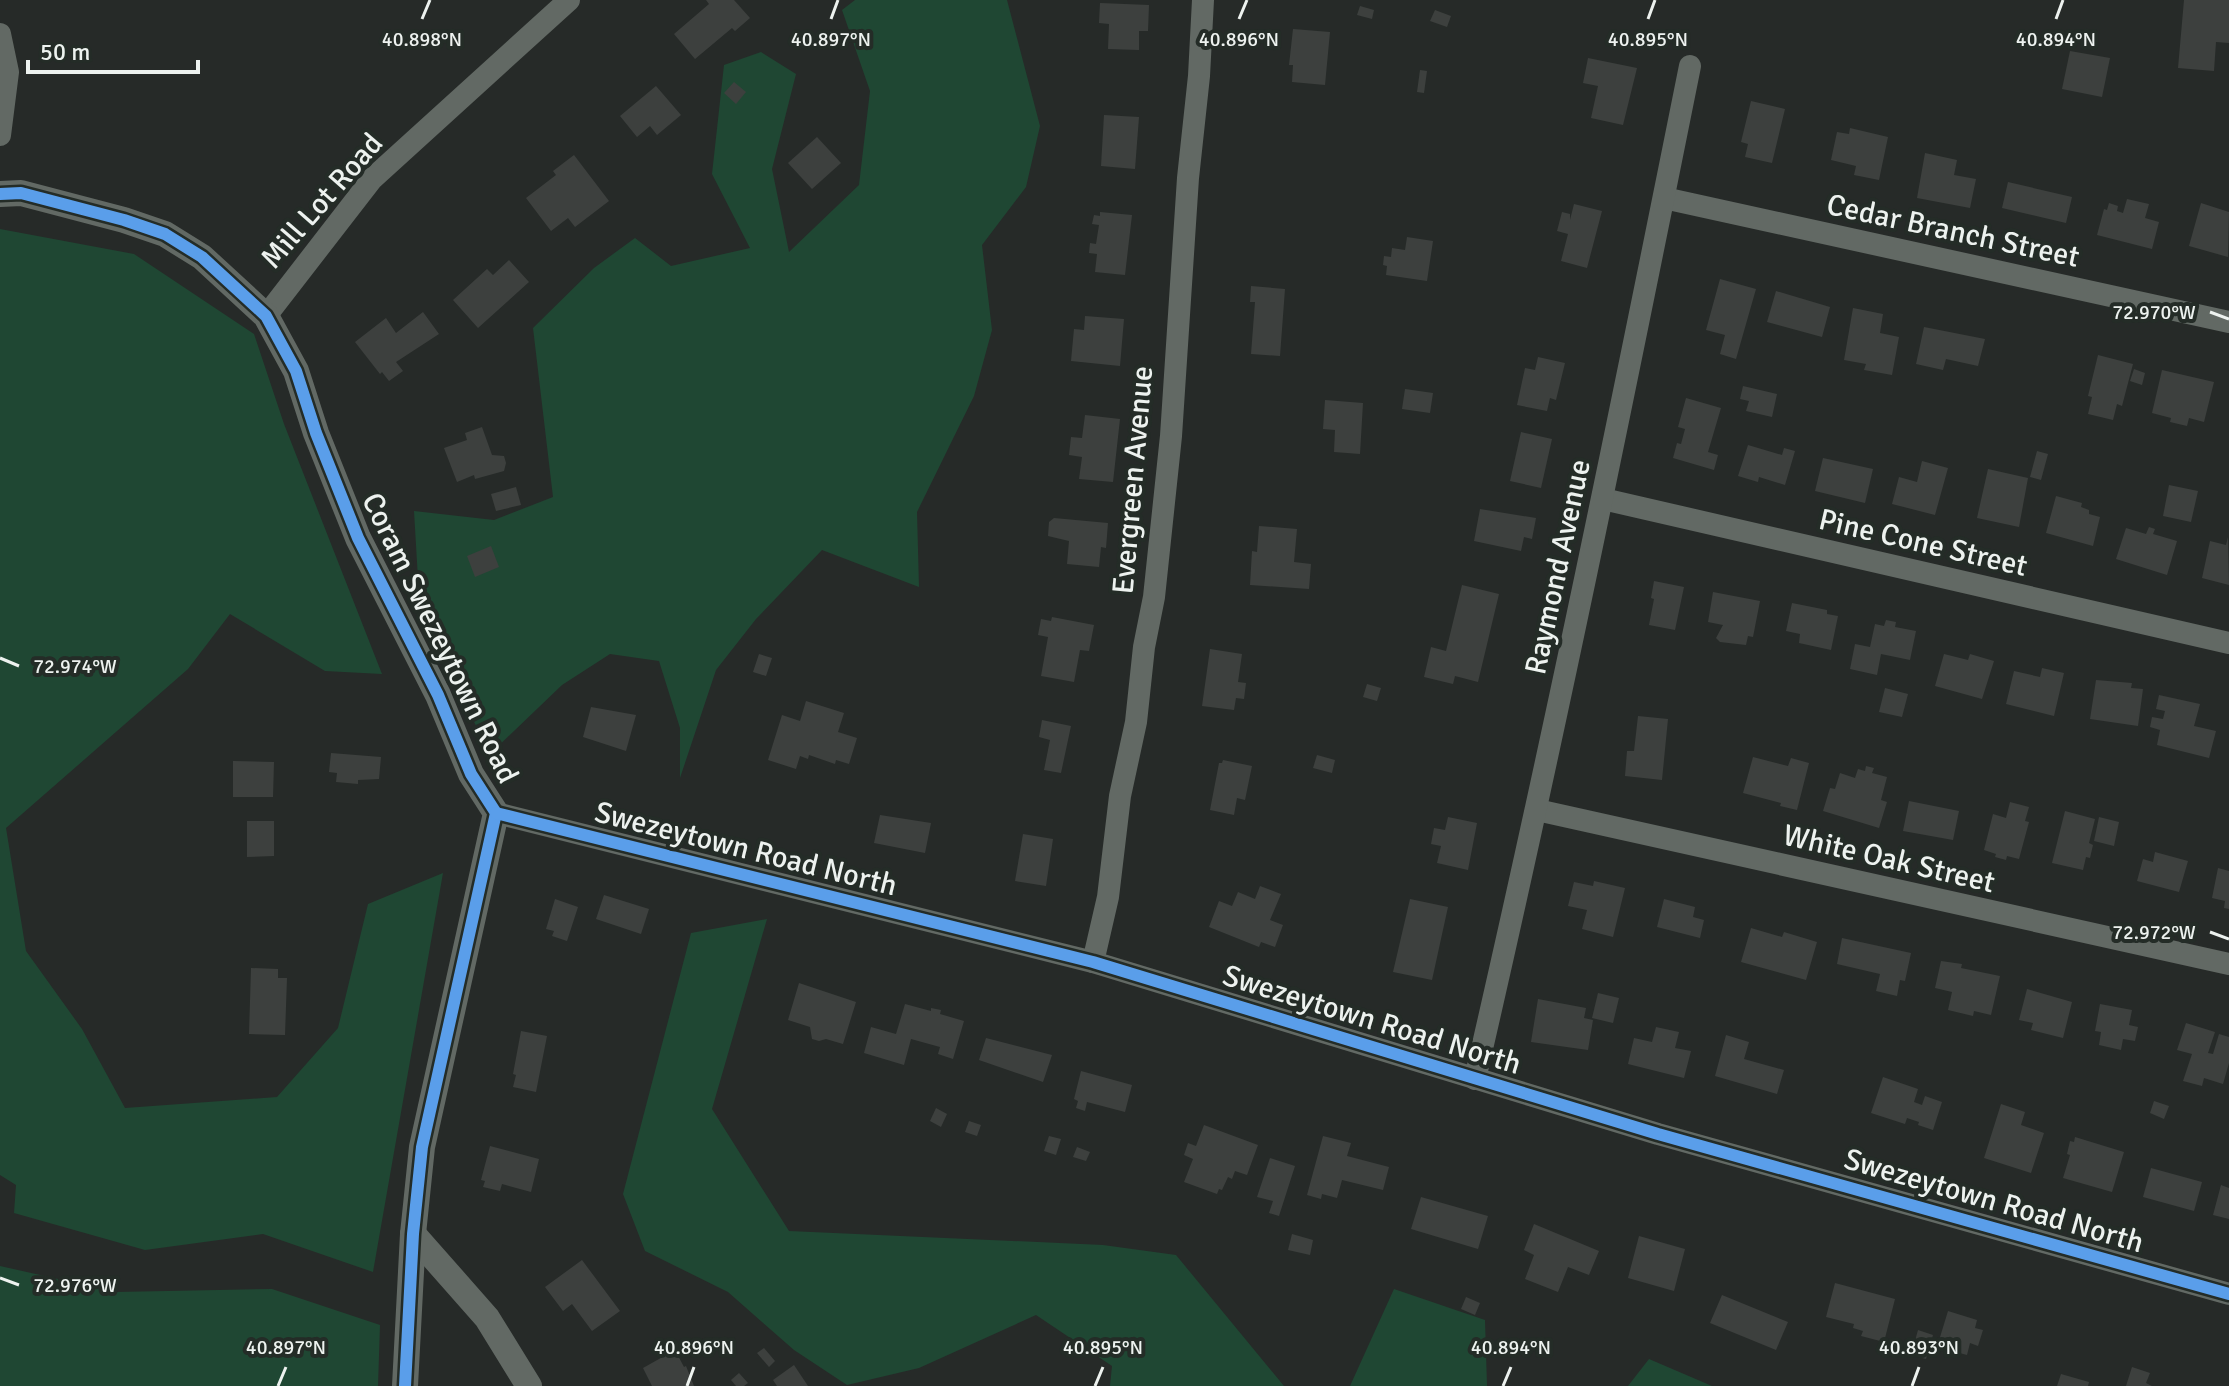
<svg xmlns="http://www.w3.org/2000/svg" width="2229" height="1386" viewBox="0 0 2229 1386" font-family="Signika,sans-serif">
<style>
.green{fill:#1f4733}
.building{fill:#3d403e}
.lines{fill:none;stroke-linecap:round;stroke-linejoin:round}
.minor{stroke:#626964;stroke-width:22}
.tertiary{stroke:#626964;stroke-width:26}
.cycleway-casing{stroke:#242c27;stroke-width:17}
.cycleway{stroke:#5a9eea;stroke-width:12}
.ticks{fill:none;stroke:#edf2ef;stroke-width:3}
.labels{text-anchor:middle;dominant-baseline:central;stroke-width:8;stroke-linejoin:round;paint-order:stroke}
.street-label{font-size:30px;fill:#edf2ef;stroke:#242c27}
.ticks-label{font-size:20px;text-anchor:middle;fill:#edf2ef;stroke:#242c27;stroke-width:8;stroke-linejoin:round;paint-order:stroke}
</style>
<rect width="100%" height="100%" fill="#262a28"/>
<g class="green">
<polygon points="855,0 1007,0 1040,126 1026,187 982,245 992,330 974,396 917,512 919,587 822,550 756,619 716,670 680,778 680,728 659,661 610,654 562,685 490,754 420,613 414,511 494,520 553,497 533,328 594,268 635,238 671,266 750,248 712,174 724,65 761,52 796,74 772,169 789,252 859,185 870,91 842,10"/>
<polygon points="0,229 134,254 254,334 284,424 382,674 325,671 230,614 188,669 6,828 26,951 82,1029 125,1108 277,1097 338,1028 368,904 443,873 373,1272 263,1234 145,1250 14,1213 16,1185 0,1175"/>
<polygon points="767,919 712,1109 789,1231 1103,1245 1176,1255 1284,1386 1110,1386 1112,1366 1036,1315 919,1368 847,1385 794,1350 728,1292 645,1251 623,1194 691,933"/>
<polygon points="0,1266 116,1292 272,1289 380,1325 378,1386 0,1386"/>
<polygon points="1394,1289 1485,1320 1487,1386 1350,1386"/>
<polygon points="1649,1359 1712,1386 1628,1386"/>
</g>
<g class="building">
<polygon points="706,0 734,0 750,18 735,31 732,28 695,59 674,34 709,4"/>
<polygon points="2184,0 2229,0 2229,43 2216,42 2214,71 2178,68"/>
<polygon points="1100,3 1149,5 1148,31 1139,31 1139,50 1108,49 1109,24 1099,23"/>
<polygon points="1360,6 1374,10 1372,19 1357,15"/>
<polygon points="1435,10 1451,16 1447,27 1430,21"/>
<polygon points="1293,29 1330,32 1325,85 1292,82 1293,65 1289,65"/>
<polygon points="2070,51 2110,58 2102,97 2062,89"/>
<polygon points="1588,58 1637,68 1623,125 1591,118 1598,86 1583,83"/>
<polygon points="1420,70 1427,71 1424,93 1417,92"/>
<polygon points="734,82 746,92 736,104 724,93"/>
<polygon points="656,86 681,115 657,135 650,126 637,137 620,116"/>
<polygon points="1751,101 1785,109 1772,163 1745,157 1748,144 1741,142"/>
<polygon points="1104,115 1139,117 1135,169 1101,166"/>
<polygon points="1850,128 1888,137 1879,180 1854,175 1856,166 1831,160 1837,132 1849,134"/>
<polygon points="817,137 841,163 812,189 788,163"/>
<polygon points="1925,153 1957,160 1954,175 1976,179 1970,208 1917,198"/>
<polygon points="574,155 609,201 575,227 568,218 551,231 526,198 556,175 553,171"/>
<polygon points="2008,182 2072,197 2066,223 2002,208"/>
<polygon points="2127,199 2149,204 2145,218 2159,222 2152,249 2097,235 2104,209 2107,210 2109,203 2118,206 2117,211 2123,213"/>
<polygon points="2201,203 2229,212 2228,257 2189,246"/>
<polygon points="1574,204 1602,211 1587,268 1561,261 1568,234 1557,231 1562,212 1570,214 1570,220"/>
<polygon points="1100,212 1132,215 1125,275 1095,272 1097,254 1089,253 1090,243 1096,244 1099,225 1092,224 1094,215 1100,216"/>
<polygon points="1407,237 1433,241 1427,281 1386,275 1387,266 1383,265 1384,256 1391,257 1392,248 1405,250"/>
<polygon points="509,260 529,282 478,328 453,300 487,269 493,275"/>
<polygon points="1720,279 1756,289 1736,359 1720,354 1725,335 1706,330"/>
<polygon points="1251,286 1285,289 1280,356 1251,354 1255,302 1250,302"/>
<polygon points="1776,291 1830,307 1822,337 1767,322"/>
<polygon points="1853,308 1883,314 1880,333 1899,337 1892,375 1864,370 1866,364 1844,360"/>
<polygon points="423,312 439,334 396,362 403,371 389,381 382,372 380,374 355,342 386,318 396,333"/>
<polygon points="1085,316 1124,319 1120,366 1071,361 1074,329 1084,330"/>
<polygon points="1924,327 1985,339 1978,366 1946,359 1943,370 1916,364"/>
<polygon points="2098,355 2133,364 2122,406 2117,404 2113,420 2088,414 2092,397 2088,396"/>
<polygon points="1538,357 1565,363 1556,400 1550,398 1547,411 1517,405 1525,368 1535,370"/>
<polygon points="2134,369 2145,373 2142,385 2130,381"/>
<polygon points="2162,370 2214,382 2204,422 2189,418 2187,426 2170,422 2171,418 2152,413"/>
<polygon points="1743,386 1777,394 1772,417 1746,411 1749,401 1740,399"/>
<polygon points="1405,389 1433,393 1430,413 1402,409"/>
<polygon points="1686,398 1721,408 1708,452 1718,455 1714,470 1673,458 1677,443 1681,444 1685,429 1678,427"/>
<polygon points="1325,400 1363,403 1360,454 1334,452 1335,430 1323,429"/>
<polygon points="1085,415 1120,419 1113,482 1079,479 1082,457 1069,455 1071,437 1082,438"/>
<polygon points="482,427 492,455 504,456 506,463 504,471 475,479 474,475 457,482 444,448 467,440 465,433"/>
<polygon points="1521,432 1552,439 1541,488 1510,481"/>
<polygon points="1748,445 1782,455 1784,448 1795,451 1785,485 1759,477 1758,482 1738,476"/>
<polygon points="2037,451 2048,454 2041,480 2030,477"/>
<polygon points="1823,458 1873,469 1865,503 1815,491"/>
<polygon points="1922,461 1948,468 1935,515 1892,504 1899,477 1917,482"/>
<polygon points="1988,469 2028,478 2019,527 1977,518"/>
<polygon points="2169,485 2198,491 2191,522 2163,516"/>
<polygon points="516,487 521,505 496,511 491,494"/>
<polygon points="2056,496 2082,503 2081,507 2089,510 2089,514 2100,517 2093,546 2046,533"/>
<polygon points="1480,509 1536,518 1532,539 1524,537 1521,551 1474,541"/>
<polygon points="1054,518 1108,523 1106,548 1101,547 1099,567 1067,564 1069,541 1048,536 1049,522"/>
<polygon points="1259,526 1297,529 1294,562 1311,564 1309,589 1250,585 1252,551 1257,552"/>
<polygon points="2149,527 2155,529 2153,534 2177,541 2167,575 2116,559 2126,528 2146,534"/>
<polygon points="2228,537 2229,585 2202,578 2210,541 2226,545"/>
<polygon points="491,546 499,567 475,577 467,556"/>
<polygon points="1654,581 1684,587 1675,630 1649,625 1654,599 1651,598"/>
<polygon points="1462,585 1499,594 1478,682 1455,676 1453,684 1424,677 1431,647 1446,651"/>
<polygon points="1713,592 1760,601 1753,637 1748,636 1746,645 1720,642 1716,638 1723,625 1708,622"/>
<polygon points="1792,603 1827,610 1827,614 1838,616 1831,650 1799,643 1800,634 1786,631"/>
<polygon points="1052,617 1094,625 1089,651 1080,650 1074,682 1041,676 1048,637 1038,635 1041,619 1051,621"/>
<polygon points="1886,620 1896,622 1895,627 1916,631 1910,660 1881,654 1877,675 1850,669 1855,644 1870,647 1875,624 1884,626"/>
<polygon points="1210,649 1242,654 1238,682 1246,683 1244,699 1236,698 1234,710 1202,706"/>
<polygon points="759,654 772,658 766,676 753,672"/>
<polygon points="1944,654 1968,660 1970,654 1994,661 1982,699 1935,686"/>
<polygon points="2042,668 2064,673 2054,716 2006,704 2014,671 2040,677"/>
<polygon points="2096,680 2132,683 2131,688 2143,689 2138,726 2090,719"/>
<polygon points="1367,684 1381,688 1377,701 1363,697"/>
<polygon points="1885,688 1908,694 1902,717 1879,712"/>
<polygon points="2159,695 2200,704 2194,726 2216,731 2209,758 2157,745 2160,730 2150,727 2152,717 2163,719 2165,711 2156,709"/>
<polygon points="806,701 844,713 838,732 857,738 849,764 836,760 835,764 809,755 808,759 800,756 796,769 768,760 782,715 800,721"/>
<polygon points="591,707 636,715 626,751 583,737"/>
<polygon points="1638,716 1668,719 1662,780 1625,776 1627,751 1634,751"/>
<polygon points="1042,720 1071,726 1061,773 1044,770 1050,740 1039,737"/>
<polygon points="331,753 381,757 379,779 358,780 358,784 336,782 337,773 329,772"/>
<polygon points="1317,755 1335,760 1332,773 1313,768"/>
<polygon points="1753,757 1788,766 1791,758 1809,763 1797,810 1780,806 1781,803 1743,793"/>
<polygon points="1223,760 1252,766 1245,800 1237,798 1234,815 1210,810 1219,763 1222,763"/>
<polygon points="233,761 274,762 273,797 233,797"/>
<polygon points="1866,766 1874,768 1872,773 1887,777 1881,800 1887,802 1879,828 1823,811 1830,788 1835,789 1840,773 1855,778 1858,769 1865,771"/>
<polygon points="1909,801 1959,811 1953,840 1903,831"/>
<polygon points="2010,802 2029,807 2025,821 2029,822 2019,859 2007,856 2006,860 1995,857 1996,854 1984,850 1993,814 2006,818"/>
<polygon points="2065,811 2095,819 2089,843 2093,845 2090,858 2086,857 2083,870 2052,863"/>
<polygon points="880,815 931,823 925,853 874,843"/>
<polygon points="1448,817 1477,823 1468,870 1437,863 1441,846 1431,844 1434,828 1445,830"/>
<polygon points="2099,817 2119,822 2114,846 2094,841"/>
<polygon points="247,821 274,821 274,856 247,857"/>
<polygon points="1023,834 1053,839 1046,886 1015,881"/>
<polygon points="2155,852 2188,861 2179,892 2137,881 2143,859 2153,862"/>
<polygon points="2218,868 2229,871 2229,909 2224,908 2225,901 2212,898"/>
<polygon points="1594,881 1625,888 1613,937 1582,929 1587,910 1568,906 1574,882 1593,886"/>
<polygon points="1260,886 1281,894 1270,920 1283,925 1275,947 1261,942 1259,947 1209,927 1219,901 1232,906 1238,892 1255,899"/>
<polygon points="604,895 649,909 641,934 596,919"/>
<polygon points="555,899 578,907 567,941 552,936 554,931 546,929"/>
<polygon points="1410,899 1448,907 1432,980 1393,972"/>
<polygon points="1664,899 1695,907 1693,917 1704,920 1700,938 1657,927"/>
<polygon points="1751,928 1782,937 1784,932 1817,942 1806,980 1741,962"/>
<polygon points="1842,938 1911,953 1905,981 1900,980 1897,996 1876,991 1880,974 1837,964"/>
<polygon points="1941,961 1962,964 1961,968 2000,976 1991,1015 1974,1011 1973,1016 1948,1010 1952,992 1935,988"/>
<polygon points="251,968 278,969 278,978 287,978 285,1035 249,1034"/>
<polygon points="799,983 856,1002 843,1044 826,1039 819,1041 812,1039 810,1027 788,1020"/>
<polygon points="2027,989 2072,1002 2063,1038 2031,1030 2033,1023 2019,1020"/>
<polygon points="1598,993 1619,998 1613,1023 1592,1018"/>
<polygon points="1538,999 1586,1008 1584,1018 1593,1020 1588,1050 1531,1042"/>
<polygon points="905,1004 931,1011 931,1008 941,1010 940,1014 964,1021 953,1059 938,1054 940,1047 911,1039 904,1065 864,1053 871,1027 896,1034"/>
<polygon points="2100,1004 2132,1010 2129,1025 2138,1027 2135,1041 2123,1039 2121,1050 2099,1045 2101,1032 2095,1031"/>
<polygon points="2186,1023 2215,1032 2208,1053 2213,1054 2219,1034 2229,1037 2229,1063 2223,1084 2204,1078 2202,1086 2183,1081 2192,1054 2177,1050"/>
<polygon points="1656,1027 1679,1032 1675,1048 1691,1051 1684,1078 1628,1064 1634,1038 1652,1042"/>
<polygon points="521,1031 547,1036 536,1092 513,1087 516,1075 513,1074"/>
<polygon points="1726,1035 1749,1042 1744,1059 1784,1070 1777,1094 1715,1076"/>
<polygon points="986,1038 1052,1055 1043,1082 979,1060"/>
<polygon points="1081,1071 1132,1085 1125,1112 1087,1102 1085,1111 1076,1108 1078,1101 1074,1099"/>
<polygon points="1883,1077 1918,1089 1914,1102 1922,1105 1925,1096 1942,1102 1933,1130 1918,1125 1919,1122 1907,1118 1905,1124 1871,1113"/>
<polygon points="2154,1101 2169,1106 2164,1119 2150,1113"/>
<polygon points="2001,1104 2025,1112 2021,1125 2044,1133 2031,1173 1984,1158"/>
<polygon points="936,1108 947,1114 941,1127 930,1121"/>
<polygon points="969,1121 981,1125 977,1136 965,1132"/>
<polygon points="1204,1125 1258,1145 1247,1175 1235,1171 1232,1179 1228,1177 1222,1190 1219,1189 1217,1194 1184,1182 1193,1159 1184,1155 1188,1143 1196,1146"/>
<polygon points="1049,1136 1061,1139 1056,1155 1044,1151"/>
<polygon points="1323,1136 1351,1143 1347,1156 1389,1167 1383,1190 1342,1180 1337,1198 1322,1194 1321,1199 1307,1195"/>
<polygon points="2075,1137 2124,1152 2112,1192 2063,1178 2070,1155 2067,1154 2070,1141 2074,1142"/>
<polygon points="490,1146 539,1159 531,1192 502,1184 500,1191 483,1187 485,1181 481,1180"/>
<polygon points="1077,1147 1090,1152 1086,1161 1073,1157"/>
<polygon points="1270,1158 1295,1166 1279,1216 1269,1213 1273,1201 1257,1197"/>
<polygon points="2151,1168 2202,1182 2194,1211 2143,1197"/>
<polygon points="2221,1185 2229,1188 2229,1219 2213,1215"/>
<polygon points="1421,1197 1488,1216 1478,1249 1411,1229"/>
<polygon points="1534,1224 1599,1251 1589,1275 1568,1267 1558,1292 1525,1279 1534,1255 1524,1250"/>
<polygon points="1292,1234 1313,1240 1310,1255 1288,1250"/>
<polygon points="1639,1236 1685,1249 1674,1291 1628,1278"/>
<polygon points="582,1260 620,1311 592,1331 572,1304 563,1311 545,1287"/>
<polygon points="1835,1283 1895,1299 1884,1342 1861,1336 1863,1331 1853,1328 1854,1324 1826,1317"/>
<polygon points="1722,1295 1788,1322 1776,1350 1710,1323"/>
<polygon points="1466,1297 1480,1303 1475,1315 1461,1309"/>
<polygon points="1948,1311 1977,1320 1975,1328 1983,1330 1978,1346 1970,1343 1967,1355 1937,1347"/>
<polygon points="1918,1330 1933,1335 1926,1359 1911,1355"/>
<polygon points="764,1348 775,1361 769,1367 757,1353"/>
<polygon points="675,1350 684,1367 686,1366 694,1386 652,1386 643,1368"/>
<polygon points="794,1365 808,1386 777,1386 773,1380"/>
<polygon points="2132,1367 2150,1373 2146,1383 2152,1386 2126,1386"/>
<polygon points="739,1373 748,1383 744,1386 736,1386 731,1380"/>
<polygon points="2061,1374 2089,1382 2088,1386 2057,1386"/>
</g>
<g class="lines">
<g class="minor">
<polyline points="0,34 8,72 0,135"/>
<polyline points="1664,198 2229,322"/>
<polyline points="266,316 372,179 569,0"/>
<polyline points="1603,499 2229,643"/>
<polyline points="1537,810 2229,964"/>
<polyline points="496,813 1093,962 1658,1134 2229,1294"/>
<polyline points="1093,962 1108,897 1120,796 1136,722 1144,647 1154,597 1171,436 1188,178 1199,76 1203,0"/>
<path d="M1475 1079C1553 742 1622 405 1690 66"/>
</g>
<g class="tertiary">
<polyline points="0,194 21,193 124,220 165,234 202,257 266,316 296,371 316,433 358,538 438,695 471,774 496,813 422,1147 413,1234 405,1386"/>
<polyline points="413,1234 487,1318 529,1386"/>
</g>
<g class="cycleway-casing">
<g id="cycleway">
<polyline points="0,194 21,193 124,220 165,234 202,257 266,316 296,371 316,433 358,538 438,695 471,774 496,813 422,1147 413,1234 405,1386"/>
<polyline points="496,813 1093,962 1658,1134 2229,1294"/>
</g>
</g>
<use href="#cycleway" class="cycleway"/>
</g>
<path class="ticks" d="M422 19 430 0M831 19 838 0M1239 19 1247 0M1648 19 1655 0M2056 19 2063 0M2210 312 2229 319M0 658 19 666M2210 932 2229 939M0 1278 19 1285M278 1386 286 1367M687 1386 694 1367M1095 1386 1103 1367M1503 1386 1511 1367M1912 1386 1919 1367"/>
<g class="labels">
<g class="street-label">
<text transform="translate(322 201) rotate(-49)">Mill Lot Road</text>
<text transform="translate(1953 231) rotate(12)">Cedar Branch Street</text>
<text transform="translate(1133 480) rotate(-85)">Evergreen Avenue</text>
<text transform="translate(1923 543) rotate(13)">Pine Cone Street</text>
<text transform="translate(1558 567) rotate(-78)">Raymond Avenue</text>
<text transform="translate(440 638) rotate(64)">Coram Swezeytown Road</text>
<text transform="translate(746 849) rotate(14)">Swezeytown Road North</text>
<text transform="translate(1889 859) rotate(13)">White Oak Street</text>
<text transform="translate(1372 1020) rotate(17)">Swezeytown Road North</text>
<text transform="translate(1994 1201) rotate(16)">Swezeytown Road North</text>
</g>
</g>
<g class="ticks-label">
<text x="422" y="46">40.898°N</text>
<text x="831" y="46">40.897°N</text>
<text x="1239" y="46">40.896°N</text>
<text x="1648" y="46">40.895°N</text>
<text x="2056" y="46">40.894°N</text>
<text x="2154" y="319">72.970°W</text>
<text x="75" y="673">72.974°W</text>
<text x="2154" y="939">72.972°W</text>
<text x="75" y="1292">72.976°W</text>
<text x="286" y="1354">40.897°N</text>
<text x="694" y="1354">40.896°N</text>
<text x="1103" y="1354">40.895°N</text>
<text x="1511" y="1354">40.894°N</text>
<text x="1919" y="1354">40.893°N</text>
</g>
<path d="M28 60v12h170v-12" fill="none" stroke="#edf2ef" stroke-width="4"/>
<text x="40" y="60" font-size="24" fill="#edf2ef" stroke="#242c27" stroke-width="6" paint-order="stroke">50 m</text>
</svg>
